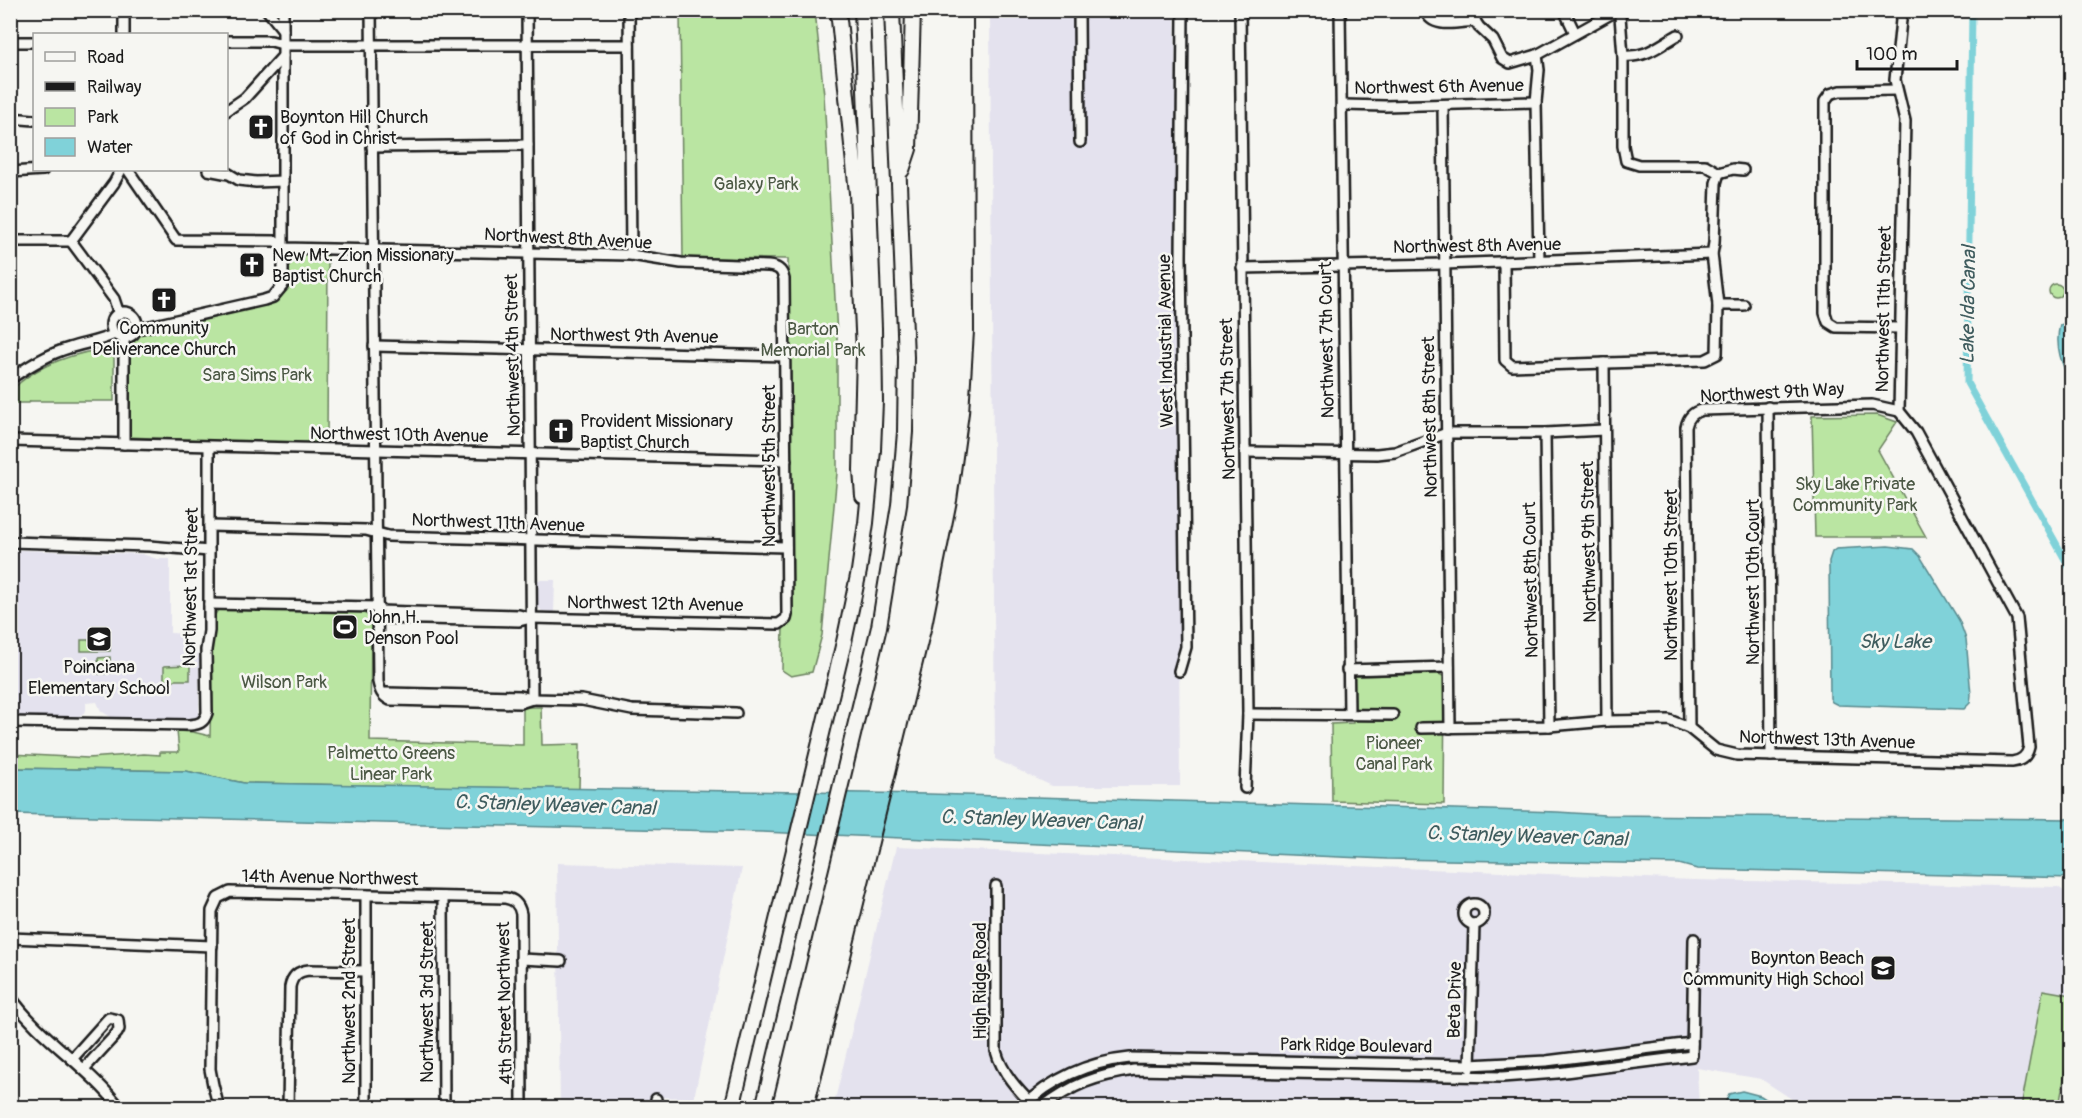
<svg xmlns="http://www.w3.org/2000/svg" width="2082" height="1118" viewBox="0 0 2082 1118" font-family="Pangolin,sans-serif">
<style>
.built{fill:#e4e2ee}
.green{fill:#bae5a2;stroke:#6b805f;stroke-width:1.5}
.water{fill:#80d2d9;stroke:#58898d;stroke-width:1.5}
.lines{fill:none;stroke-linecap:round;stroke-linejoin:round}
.canal{stroke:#80d2d9;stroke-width:7}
.minor-casing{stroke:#1c1c1c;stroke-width:14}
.highway-casing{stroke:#1c1c1c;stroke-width:18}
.minor{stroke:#f6f6f2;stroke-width:9}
.highway{stroke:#f6f6f2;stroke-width:14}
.rail{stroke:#1c1c1c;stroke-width:2}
.labels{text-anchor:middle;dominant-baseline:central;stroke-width:5;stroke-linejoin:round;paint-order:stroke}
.street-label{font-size:18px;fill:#1c1c1c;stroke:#f6f6f2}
.poi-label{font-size:18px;fill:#1c1c1c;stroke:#f6f6f2;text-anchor:start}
.park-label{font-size:18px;fill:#4b5844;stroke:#f6f6f2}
.water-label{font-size:20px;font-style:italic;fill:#3f5c5e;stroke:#f6f6f2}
</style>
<rect width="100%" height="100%" fill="#f6f6f2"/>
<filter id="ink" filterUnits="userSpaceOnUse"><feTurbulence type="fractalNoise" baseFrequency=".0167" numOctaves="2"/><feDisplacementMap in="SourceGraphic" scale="12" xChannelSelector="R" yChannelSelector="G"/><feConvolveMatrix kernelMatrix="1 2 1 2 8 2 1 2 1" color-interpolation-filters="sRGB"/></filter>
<g filter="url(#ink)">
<g class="built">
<polygon points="990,11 1175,11 1180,786 1052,786 995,759"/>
<polygon points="19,550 142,554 157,559 170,559 170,633 188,634 188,651 196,653 199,657 199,717 189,721 114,719 101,711 97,702 86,703 86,711 76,719 11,718 10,558 14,553"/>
<polygon points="537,580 555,580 554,612 542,611 538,607"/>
<polygon points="896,847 1694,880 2058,887 2071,896 2071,1040 2059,1107 1804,1107 1761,1079 1697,1068 1699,1107 833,1108"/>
<polygon points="557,863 742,868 694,1098 651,1097 650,1107 560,1107"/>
</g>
<g class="green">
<polygon points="680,11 815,11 824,95 837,336 837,473 822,635 812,672 791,676 782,670 783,627 790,620 791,616 788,259 683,258"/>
<path d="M287 251H328L327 445 127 437 128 354C129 341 137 335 149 331L278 300C291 289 287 267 287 251Z"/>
<circle cx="2056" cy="291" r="7"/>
<path d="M114 348V401H30L29 403H11V391C36 364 79 351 114 348Z"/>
<polygon points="1877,415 1897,422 1878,450 1926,537 1815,537 1812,416"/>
<path d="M225 609 362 612 371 617 370 741 523 745V707H541L542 745 580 744 579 789 244 783 186 771 11 768V754L88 758 144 754 160 755V752H179L177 731 193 732 210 736 212 645C217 634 210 619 218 610Z"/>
<rect x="81" y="640" width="29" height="11"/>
<polygon points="110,657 111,673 99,674 98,658"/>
<polygon points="190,665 190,680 164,680 164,666"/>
<polygon points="1439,674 1445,677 1444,804 1332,801 1331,724 1353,723 1353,679 1356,676"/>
<polygon points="2043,990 2071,995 2071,1040 2059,1107 2021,1107"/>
</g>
<g class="water">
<path d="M2071 321H2072L2071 383C2062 365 2054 346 2060 325Z"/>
<polygon points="1888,546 1913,549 1920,556 1959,620 1966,639 1971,695 1970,703 1964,709 1838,705 1832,702 1830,698 1829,561 1832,552 1836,549"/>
<polygon points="11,768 186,771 244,783 929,794 1557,812 1605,815 2071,819 2072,878 1697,869 1679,864 1387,859 762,832 11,814"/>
<polygon points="1742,1091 1761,1096 1778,1107 1723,1107 1729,1094"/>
</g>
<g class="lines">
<polyline class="canal" points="1972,10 1967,383 2072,572"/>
<g class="minor-casing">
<g id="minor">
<polyline points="267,10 283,30"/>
<path d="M371 10 378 682C380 691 382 696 390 700L520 703 532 699"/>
<polyline points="527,10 532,699"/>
<polyline points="629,10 631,255"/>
<polyline points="1079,10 1080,142"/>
<polyline points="1240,10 1248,714 1245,788"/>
<polyline points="1340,10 1349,714"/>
<path d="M1425 10C1432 30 1458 22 1475 21"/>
<polyline points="1476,10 1475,21 1479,27 1493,40 1502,58 1510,63 1537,55 1618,10"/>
<polyline points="1564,10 1575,33"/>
<polyline points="1617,11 1620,16 1623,56 1623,146 1626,161 1639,165 1705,165 1719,173"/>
<polyline points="124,34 124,10"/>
<polyline points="226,41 271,41 286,45 629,45"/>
<polyline points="10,42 34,42"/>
<polyline points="1537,55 1539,70 1536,102 1539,261"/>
<path d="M1623 56C1646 58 1658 46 1678 35"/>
<polyline points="1897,90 1840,91 1830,94 1825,101 1825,313 1828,322 1836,327 1900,328"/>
<polyline points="1343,105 1385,106 1536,102"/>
<polyline points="1443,105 1450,728"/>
<polyline points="226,111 245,98 283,56"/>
<polyline points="10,118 34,120"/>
<polyline points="372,147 528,145"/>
<path d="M128 170 176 240 276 241 283 248 631 255 681 263 768 266C777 267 782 269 784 279L787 615 786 619 779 624 531 618 519 615 378 611"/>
<polyline points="208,170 229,174 239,180 256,182 283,181"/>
<polyline points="10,172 43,170"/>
<polyline points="1719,173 1733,169 1743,170"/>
<polyline points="10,241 71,241"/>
<polyline points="71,241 114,299 119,314"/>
<polyline points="71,241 114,183 121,170"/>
<polyline points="1504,262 1505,360 1512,366 1705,360 1717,354 1718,305 1712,254 1714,243 1716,183 1719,173"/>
<polyline points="1242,268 1444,264 1712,254"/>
<polyline points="1718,305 1744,305"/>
<circle cx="124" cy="325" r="13"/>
<polyline points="137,329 264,300 273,297 283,285 283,10"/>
<polyline points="374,346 785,356"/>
<polyline points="1604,363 1607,721"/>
<path d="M10 379C29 366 48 354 69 348 85 343 100 341 115 334"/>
<polyline points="1768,407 1771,756"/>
<polyline points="1545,433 1549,726"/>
<polyline points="10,441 786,460"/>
<polyline points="124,444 124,338"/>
<polyline points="1246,452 1377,454 1395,452 1447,433 1545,433 1604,430"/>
<polyline points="209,526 366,530 388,536 786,547"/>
<polyline points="10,542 149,546 209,551"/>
<polyline points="209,604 378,607"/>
<polyline points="378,618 519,621 531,618"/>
<polyline points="1347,670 1449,667"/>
<polyline points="1179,671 1186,647 1181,257 1183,10"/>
<polyline points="386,693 520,696 532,699 582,700 632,710 736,713"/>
<polyline points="1248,714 1393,715"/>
<path d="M10 722 190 725C199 724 204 723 207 713L206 650 209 631V447"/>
<path d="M1421 728 1549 726 1607 721 1669 720 1689 728 1716 750 1737 755 2012 762C2022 761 2027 756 2029 747L2017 618 1916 432 1899 411 1905 121 1895 80 1902 10"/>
<path d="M1689 728 1686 427C1688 417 1693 412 1702 410L1872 405 1899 411"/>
<path d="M996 886V1051C1002 1073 1018 1090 1033 1105"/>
<polyline points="366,895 366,1108"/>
<polyline points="443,897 444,1108"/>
<circle cx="1474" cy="914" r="10"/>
<polyline points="10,938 212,946"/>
<polyline points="521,959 561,961"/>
<path d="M10 996C40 1039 88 1066 120 1108"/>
<polyline points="72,1059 106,1021 109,1018 118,1020 119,1029 117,1033 84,1069"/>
<polyline points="1470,1068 1474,924"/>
<polyline points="656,1099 656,1108"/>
<path d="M219 1108 213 1085 210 1069 212 911 218 898 230 892 505 898C514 899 519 904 521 914L522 1108"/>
<path d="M288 1108 290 987C292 976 298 971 309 970L366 971"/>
<path d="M1021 1108C1051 1079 1089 1062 1130 1058L1470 1065 1546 1061 1692 1043"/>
<path d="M1041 1108C1073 1084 1095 1076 1134 1070L1502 1077 1557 1073 1692 1056 1694 939"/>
</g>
</g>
<g class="highway-casing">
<g id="highway">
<polyline points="838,10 857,193 864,353 861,470 863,496"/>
<polyline points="902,170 909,149 913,10"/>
<polyline points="732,1108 844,642 859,571 866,523 873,450 875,401 874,328 862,10"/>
<polyline points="763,1108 879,627 899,505 905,432 906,357 892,10"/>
</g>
</g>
<use href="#minor" class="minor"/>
<use href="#highway" class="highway"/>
<polyline class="rail" points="814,1108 932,626 957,501 969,413 974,331 973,10"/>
</g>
</g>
<defs>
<g id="church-square" transform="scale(1.35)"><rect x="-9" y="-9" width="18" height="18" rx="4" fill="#1c1c1c" stroke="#f6f6f2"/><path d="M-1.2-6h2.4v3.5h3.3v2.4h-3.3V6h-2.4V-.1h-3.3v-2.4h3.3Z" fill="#fff"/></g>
<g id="stadium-square" transform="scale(1.35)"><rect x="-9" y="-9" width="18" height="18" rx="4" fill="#1c1c1c" stroke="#f6f6f2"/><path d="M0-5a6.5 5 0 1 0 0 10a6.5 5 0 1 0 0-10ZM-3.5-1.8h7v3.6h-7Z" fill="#fff"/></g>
<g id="school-square" transform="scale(1.35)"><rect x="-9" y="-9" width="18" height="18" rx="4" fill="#1c1c1c" stroke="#f6f6f2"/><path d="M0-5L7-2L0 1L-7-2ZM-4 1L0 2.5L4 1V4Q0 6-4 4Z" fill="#fff"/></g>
</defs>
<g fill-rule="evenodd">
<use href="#church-square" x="261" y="127"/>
<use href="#church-square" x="252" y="265"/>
<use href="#church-square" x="164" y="300"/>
<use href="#church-square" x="561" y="431"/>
<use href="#stadium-square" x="345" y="627"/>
<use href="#school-square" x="99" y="639"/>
<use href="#school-square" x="1883" y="968"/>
</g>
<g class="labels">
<g class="street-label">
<text transform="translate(1439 87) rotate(-1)">Northwest 6th Avenue</text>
<text transform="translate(568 239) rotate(3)">Northwest 8th Avenue</text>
<text transform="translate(1477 246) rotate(-1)">Northwest 8th Avenue</text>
<text transform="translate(1884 309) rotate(-89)">Northwest 11th Street</text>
<text transform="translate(634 336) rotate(1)">Northwest 9th Avenue</text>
<text transform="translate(1327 340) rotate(-91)">Northwest 7th Court</text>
<text transform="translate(1166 341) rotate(-91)">West Industrial Avenue</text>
<text transform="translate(513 355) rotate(-91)">Northwest 4th Street</text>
<text transform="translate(1772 393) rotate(-3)">Northwest 9th Way</text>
<text transform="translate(1228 399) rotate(-91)">Northwest 7th Street</text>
<text transform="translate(1430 417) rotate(-91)">Northwest 8th Street</text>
<text transform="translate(399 435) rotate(1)">Northwest 10th Avenue</text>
<text transform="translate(769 466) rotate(-90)">Northwest 5th Street</text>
<text transform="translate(498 523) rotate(2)">Northwest 11th Avenue</text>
<text transform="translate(1589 542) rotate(-91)">Northwest 9th Street</text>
<text transform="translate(1671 575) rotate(-90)">Northwest 10th Street</text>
<text transform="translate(1531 580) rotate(-91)">Northwest 8th Court</text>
<text transform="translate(1753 582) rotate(-90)">Northwest 10th Court</text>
<text transform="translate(191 587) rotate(-89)">Northwest 1st Street</text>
<text transform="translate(655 604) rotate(1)">Northwest 12th Avenue</text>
<text transform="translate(1827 740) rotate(2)">Northwest 13th Avenue</text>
<text transform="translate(330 878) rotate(1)">14th Avenue Northwest</text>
<text transform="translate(980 981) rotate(-90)">High Ridge Road</text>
<text transform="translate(1455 1000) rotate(-89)">Beta Drive</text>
<text transform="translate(349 1001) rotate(-90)">Northwest 2nd Street</text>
<text transform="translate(427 1002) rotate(-90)">Northwest 3rd Street</text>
<text transform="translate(505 1003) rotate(-91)">4th Street Northwest</text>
<text transform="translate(1356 1046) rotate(1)">Park Ridge Boulevard</text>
</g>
<g class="poi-label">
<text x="280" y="117">Boynton Hill Church<tspan x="280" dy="21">of God in Christ</tspan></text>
<text x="272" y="255">New Mt. Zion Missionary<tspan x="272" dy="21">Baptist Church</tspan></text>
<text x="164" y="328" text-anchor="middle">Community<tspan x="164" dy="21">Deliverance Church</tspan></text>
<text x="580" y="421">Provident Missionary<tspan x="580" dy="21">Baptist Church</tspan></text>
<text x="364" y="617">John H.<tspan x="364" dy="21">Denson Pool</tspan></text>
<text x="99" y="667" text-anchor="middle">Poinciana<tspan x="99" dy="21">Elementary School</tspan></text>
<text x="1864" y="958" text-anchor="end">Boynton Beach<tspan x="1864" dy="21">Community High School</tspan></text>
</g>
<g class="park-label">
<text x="756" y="184">Galaxy Park</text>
<text x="813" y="329">Barton<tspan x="813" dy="21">Memorial Park</tspan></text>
<text x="257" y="375">Sara Sims Park</text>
<text x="1855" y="484">Sky Lake Private<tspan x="1855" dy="21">Community Park</tspan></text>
<text x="284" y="682">Wilson Park</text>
<text x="1394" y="743">Pioneer<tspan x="1394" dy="21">Canal Park</tspan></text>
<text x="391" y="753">Palmetto Greens<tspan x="391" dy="21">Linear Park</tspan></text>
</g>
<g class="water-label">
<text transform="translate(1968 305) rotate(-89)">Lake Ida Canal</text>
<text x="1895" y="641">Sky Lake</text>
<text transform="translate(555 805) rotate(2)">C. Stanley Weaver Canal</text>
<text transform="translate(1041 820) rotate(2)">C. Stanley Weaver Canal</text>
<text transform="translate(1527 836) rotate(2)">C. Stanley Weaver Canal</text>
</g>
</g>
<rect width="2082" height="1118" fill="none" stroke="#f6f6f2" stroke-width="36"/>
<rect x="18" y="18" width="2046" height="1082" fill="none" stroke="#1c1c1c" stroke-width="2" filter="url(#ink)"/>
<rect x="33" y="33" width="195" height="138" fill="#f6f6f2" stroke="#9f9f9c" stroke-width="1.5"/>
<rect x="45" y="52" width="30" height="9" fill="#f6f6f2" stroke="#9f9f9c" stroke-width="1.5"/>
<text x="87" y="63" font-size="18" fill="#1c1c1c">Road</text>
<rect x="45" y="82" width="30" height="9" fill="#1c1c1c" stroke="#9f9f9c" stroke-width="1.5"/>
<text x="87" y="93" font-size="18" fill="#1c1c1c">Railway</text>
<rect x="45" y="108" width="30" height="18" fill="#bae5a2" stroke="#9f9f9c" stroke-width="1.5"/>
<text x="87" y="123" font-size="18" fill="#1c1c1c">Park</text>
<rect x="45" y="138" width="30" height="18" fill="#80d2d9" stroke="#9f9f9c" stroke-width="1.5"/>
<text x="87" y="153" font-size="18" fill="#1c1c1c">Water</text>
<path d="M1857 60v9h100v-9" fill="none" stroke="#1c1c1c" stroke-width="3"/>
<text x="1866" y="60" font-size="18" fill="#1c1c1c" stroke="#f6f6f2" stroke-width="4.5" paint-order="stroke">100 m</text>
</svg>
